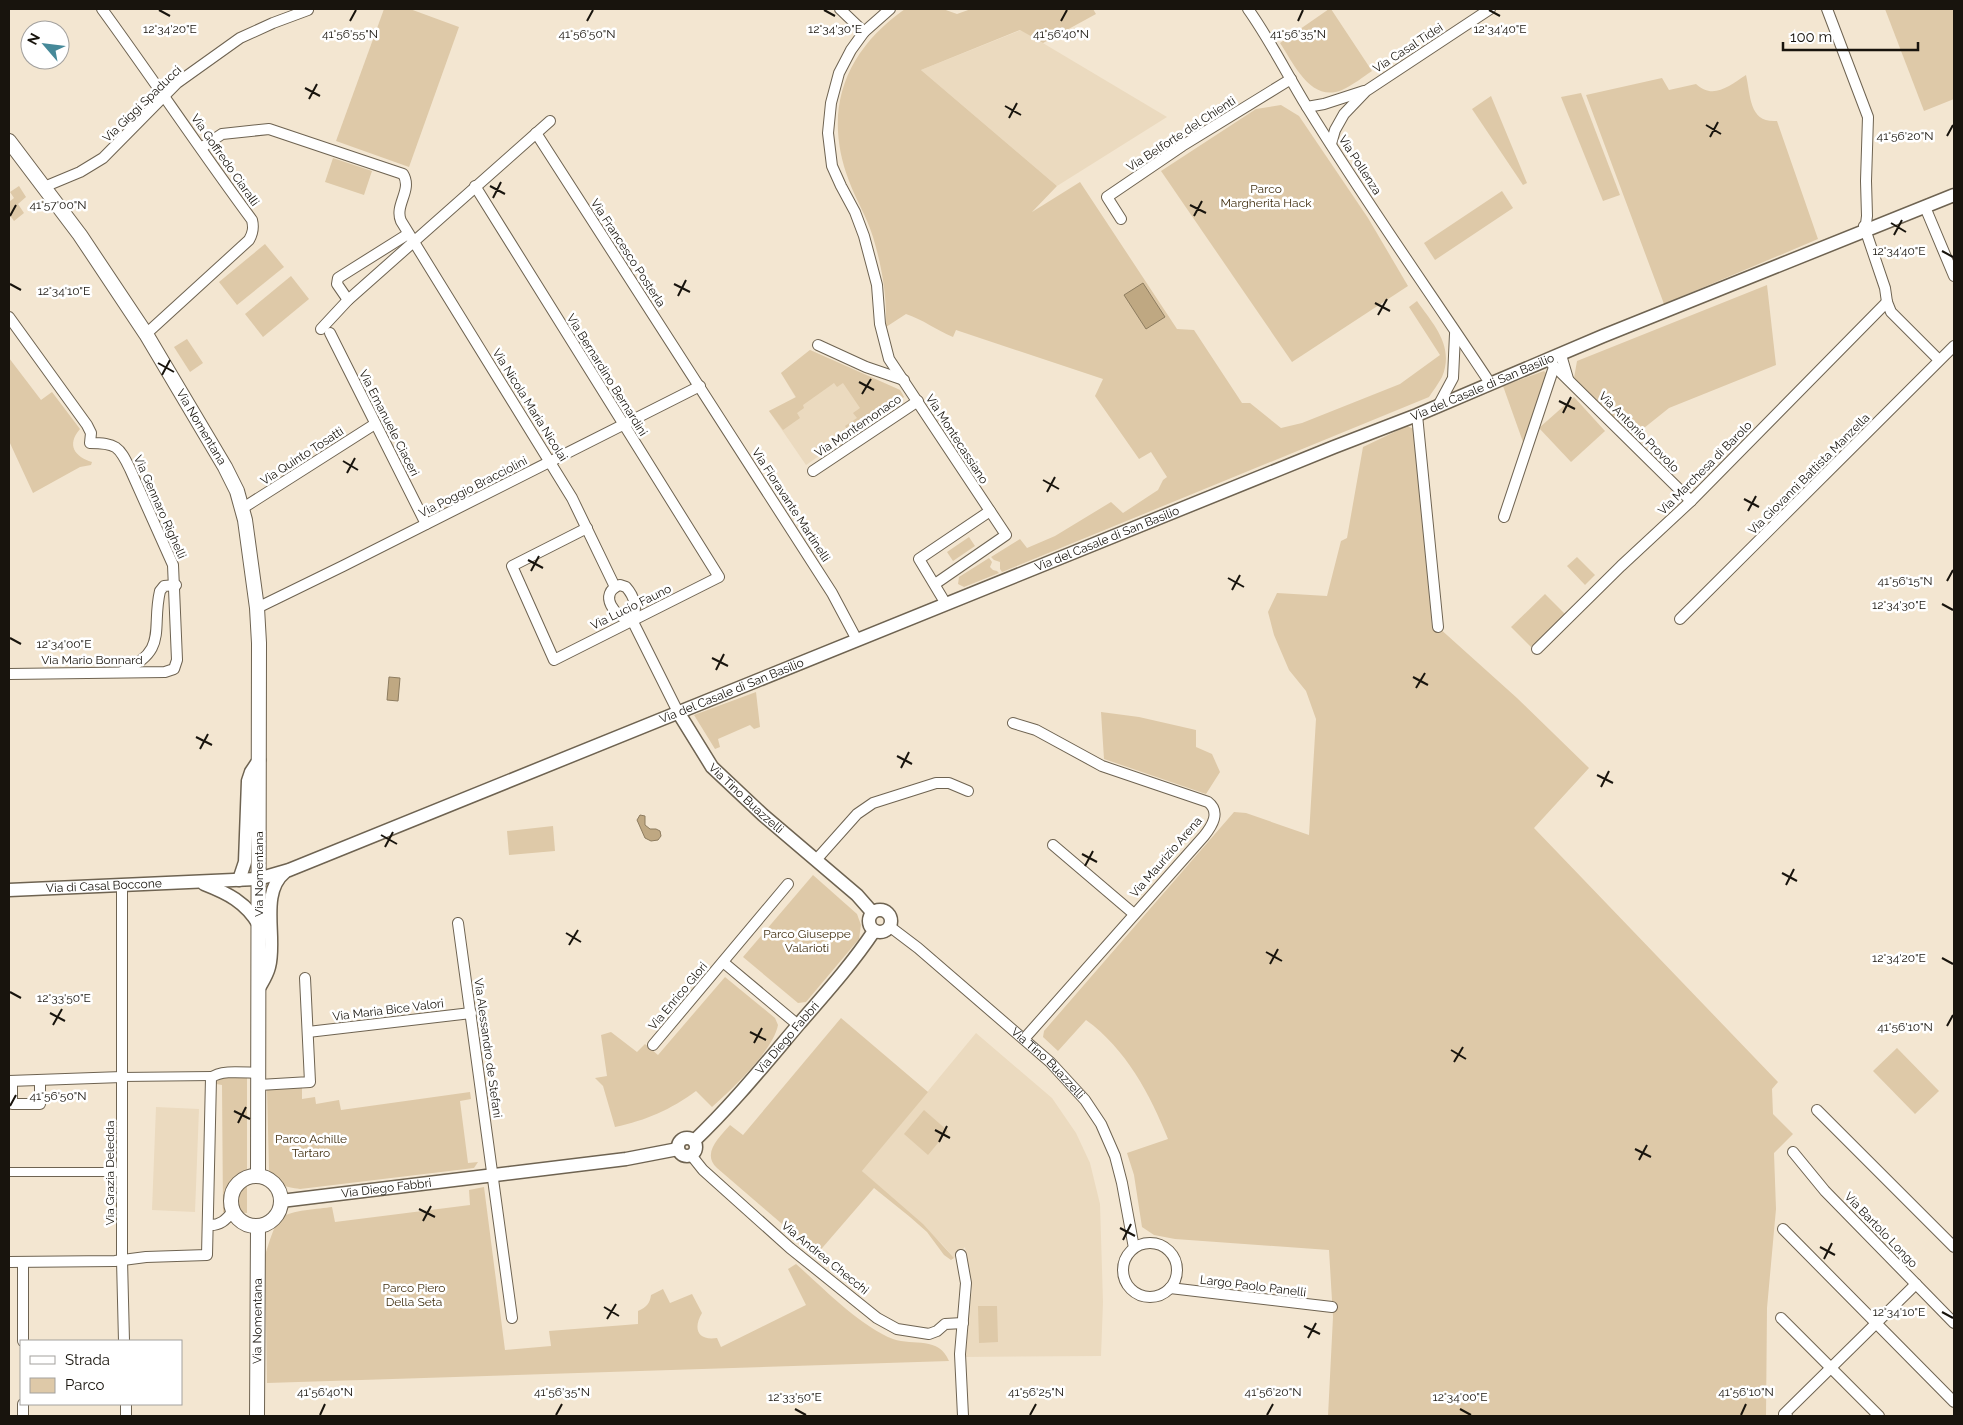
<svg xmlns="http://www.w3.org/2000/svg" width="1963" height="1425" viewBox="0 0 1963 1425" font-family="Raleway,sans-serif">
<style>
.built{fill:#ebdabf}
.green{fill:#dec9a8}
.water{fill:#bfa882;stroke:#8d7c5f}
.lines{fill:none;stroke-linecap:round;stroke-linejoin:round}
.pedestrian-casing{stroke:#6e6351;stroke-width:10}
.minor-casing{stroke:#6e6351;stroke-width:12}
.tertiary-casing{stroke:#6e6351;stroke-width:15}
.secondary-casing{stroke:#6e6351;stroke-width:16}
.pedestrian{stroke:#fff;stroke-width:8}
.minor{stroke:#fff;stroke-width:10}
.tertiary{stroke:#fff;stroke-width:12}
.secondary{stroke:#fff;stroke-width:14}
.ticks{fill:none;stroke:#18140d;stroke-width:2}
.labels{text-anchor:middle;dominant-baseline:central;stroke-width:5;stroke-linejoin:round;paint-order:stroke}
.street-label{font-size:12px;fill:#18140d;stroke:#fff}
.park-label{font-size:12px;fill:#412f10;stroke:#fff}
.ticks-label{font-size:12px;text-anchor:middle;fill:#18140d;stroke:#fff;stroke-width:5;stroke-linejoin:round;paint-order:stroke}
</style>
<rect width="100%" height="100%" fill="#f3e6d1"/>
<g class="built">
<polygon points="1021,30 1167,117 1057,186 921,70"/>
<polygon points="810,350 900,390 904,397 806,465 769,411 796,398 781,373"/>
<polygon points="976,1033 1052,1098 1076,1133 1090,1163 1100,1204 1103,1302 1101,1356 963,1357 972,1290 965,1247 954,1258 942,1244 862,1171"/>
<polygon points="156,1107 199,1109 195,1212 152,1210"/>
</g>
<g class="green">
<polygon points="384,9 410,9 459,27 409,167 336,141"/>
<path d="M905 9H943L957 14 971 9H1093L1096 14 1043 43 1020 30 921 70 1057 186 1032 212 1080 182 1177 329 1194 330 1242 403H1250L1281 428 1302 423 1400 384 1440 355 1409 307 1417 301C1433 324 1455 346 1442 377 1438 384 1433 391 1429 397L1002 572 1000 569V562L994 560 991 557 1020 539 1027 548 1055 536 1111 502 1123 513 1158 490 1163 480 1167 477 1151 452 1139 459 1095 396 1103 379 956 330 953 337C936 330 924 320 906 314L886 327C887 296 882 267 873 237 867 217 856 200 849 181 822 110 845 51 905 9Z"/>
<path d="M1329 9H1331L1372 71C1363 77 1353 85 1342 90 1311 103 1294 64 1280 43Z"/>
<polygon points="1885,9 1954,9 1954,99 1924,111"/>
<path d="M1746 75C1751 97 1749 123 1777 121L1818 239 1664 304 1586 95 1662 78 1669 90 1696 84C1713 100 1729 86 1746 75Z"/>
<polygon points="1581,93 1620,195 1603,201 1561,97"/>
<polygon points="1491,96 1527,183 1523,185 1472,109"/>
<polygon points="1281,105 1299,116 1368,218 1408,286 1292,362 1161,171 1256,109"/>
<polygon points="333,158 372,171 364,195 325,182"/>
<polygon points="19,186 26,197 18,204 24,213 14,221 9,214 9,202 14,198 10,192"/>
<polygon points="1502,191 1513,208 1435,260 1424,243"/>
<polygon points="265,244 284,267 237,305 219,282"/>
<polygon points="291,276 309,299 263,337 245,314"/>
<polygon points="1767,285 1776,365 1669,408 1634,436 1574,378 1577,361"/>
<polygon points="187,339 203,363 190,372 174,347"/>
<polygon points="810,350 900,390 904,397 850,434 845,426 857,418 853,413 860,408 843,383 837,387 834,383 803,405 804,408 797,413 800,418 783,430 769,411 796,397 781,373"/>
<path d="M9 358 41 400 52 392 80 429C66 445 75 457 92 462L91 465 80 467 33 493 9 441Z"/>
<polygon points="1544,371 1548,375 1523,442 1503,386"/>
<polygon points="1574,397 1605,431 1571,462 1539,428"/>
<path d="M1407 426 1414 429 1432 625 1438 627 1517 698 1589 768 1534 828 1778 1082 1772 1089 1773 1114 1793 1134 1774 1153 1776 1209 1767 1308 1766 1416H1328L1333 1317 1329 1250 1175 1239 1154 1235 1142 1227 1134 1175 1127 1153 1168 1139C1150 1094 1126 1049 1086 1020L1058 1051 1043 1037 1044 1031 1234 812 1246 813 1309 835 1316 719 1306 691 1289 670 1274 635 1268 612 1277 593 1327 596 1341 541 1347 538 1363 447Z"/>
<polygon points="969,537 975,546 953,561 947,552"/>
<polygon points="1577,557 1595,575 1585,585 1567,566"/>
<polygon points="989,558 992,562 990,567 993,570 997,571 999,573 964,587 958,584 959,577"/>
<polygon points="1545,594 1565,614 1531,647 1511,627"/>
<polygon points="756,692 760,727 754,729 750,725 718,739 720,747 715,749 694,715"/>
<polygon points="1101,712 1139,717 1196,730 1196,747 1212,754 1220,772 1206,794 1104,759"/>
<polygon points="553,826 555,851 509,855 507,831"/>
<polygon points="813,875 857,914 861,925 859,939 806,1002 798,1003 743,957"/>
<path d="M725 977 775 1018 778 1025C773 1051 731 1090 712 1107L696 1091C670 1110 647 1120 615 1127L603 1086 595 1078 607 1076 601 1035 611 1032 637 1052 645 1044 658 1055Z"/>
<path d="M841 1018 928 1092 862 1171 923 1224 954 1258 951 1260 944 1255 927 1232 910 1217 874 1188 817 1254 717 1168C701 1153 720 1137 730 1125L743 1135Z"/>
<polygon points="1897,1048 1939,1091 1915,1114 1873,1071"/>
<polygon points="247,1076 247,1213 223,1212 222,1085 216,1084 215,1078"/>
<path d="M302 1088V1099L315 1097 316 1104 339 1100 341 1110 470 1092 471 1099 460 1101 468 1163 478 1162 474 1168 300 1189C285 1187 275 1185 269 1170L267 1090Z"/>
<polygon points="924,1110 948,1131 928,1155 904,1134"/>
<path d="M484 1187 505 1350 551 1346 549 1331 638 1324V1311C647 1307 650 1303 651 1295L663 1289 670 1303 692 1294 702 1313C693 1328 697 1341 717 1338L721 1347 806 1305 788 1269 796 1264C822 1287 861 1327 893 1339 914 1346 939 1336 949 1361L267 1383 265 1255C269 1244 273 1226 281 1218 290 1210 320 1209 332 1207L335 1222 470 1205 469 1190Z"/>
<polygon points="978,1306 997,1306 998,1342 979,1343"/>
</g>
<g class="water">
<polygon points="1143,283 1165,317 1146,329 1124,295"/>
<polygon points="389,677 400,678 398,701 387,700"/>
<polygon points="640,815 645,816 645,825 650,829 656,829 660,831 661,836 658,840 651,841 645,838 637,820"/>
</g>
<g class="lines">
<g class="pedestrian-casing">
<g id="pedestrian">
<polyline points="122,1077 212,1076"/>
<polyline points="9,1172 122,1172"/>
</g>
</g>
<g class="minor-casing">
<g id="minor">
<path d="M102 9C153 79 201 151 252 220 254 228 253 233 249 240L146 334"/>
<polyline points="840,9 864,32"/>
<polyline points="890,9 864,32 851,50 839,73 831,103 828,133 832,166 841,186 855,212 864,236 877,285 880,324 889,359 1006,535 935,584"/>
<path d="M1248 9C1270 40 1287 74 1307 107 1365 201 1429 291 1490 383"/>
<polyline points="1827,9 1868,117 1866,181 1867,216 1865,232"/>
<polyline points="1307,107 1324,104 1364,91"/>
<polyline points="536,133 832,593 857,640"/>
<polyline points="1331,144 1335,130 1344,114 1366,91 1490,9"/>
<path d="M201 148 222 134 269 129 403 174C413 190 394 205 401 221L572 498 615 587"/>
<polyline points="475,186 719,577 554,660 512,566 587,528"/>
<polyline points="44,187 80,172 103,158 177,83 240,38 273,23 308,10"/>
<polyline points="1925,207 1954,276"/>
<polyline points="1121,219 1107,197 1182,146 1291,79"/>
<polyline points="1864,226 1885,288 1887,302 1891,312 1939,360"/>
<polyline points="348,300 337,284 338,278 408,234"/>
<path d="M9 317 87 425 91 433 90 443C116 443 119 446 130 469L173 565 177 660 174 669 165 672 9 674"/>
<polyline points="321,329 348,300 550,121"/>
<polyline points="330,333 426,524"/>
<polyline points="818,345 866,367 904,380"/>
<polyline points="1561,355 1568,379"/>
<polyline points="1548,360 1691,501"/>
<polyline points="1438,406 1453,378 1455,334"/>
<polyline points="1417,415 1438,627"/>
<polyline points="813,471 918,401"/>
<polyline points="243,508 375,424"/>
<polyline points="1504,517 1554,367"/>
<path d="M620 585 626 587C634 596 638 608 632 620 615 619 597 593 620 585Z"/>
<polyline points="946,604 919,559 990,511"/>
<polyline points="257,608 343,566 700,386"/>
<polyline points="1680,619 1954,346"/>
<polyline points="632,620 678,712"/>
<polyline points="1537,649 1621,566 1691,501 1887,302"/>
<path d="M123 671C169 650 151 629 160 591L164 586 176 585"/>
<path d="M1013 723 1036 730 1102 766 1208 802C1221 812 1212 826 1204 836L1024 1039"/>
<polyline points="1053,845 1134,914"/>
<polyline points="816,860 857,814 873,803 936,783 949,783 968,791"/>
<polyline points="122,885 122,1260 124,1341"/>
<polyline points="458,923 512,1318"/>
<path id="s1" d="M889 926 918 948 1050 1062 1085 1100 1101 1124 1115 1156 1122 1183 1134 1248"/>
<polyline points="723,962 798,1025"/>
<polyline points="308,1032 471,1013"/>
<polyline points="653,1045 788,884"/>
<polyline points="9,1081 122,1077"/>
<polyline points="12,1081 12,1104 40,1104 40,1080"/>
<polyline points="259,1085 310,1082 305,978"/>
<polyline points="1817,1110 1954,1247"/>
<polyline points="1793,1152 1825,1191 1954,1323"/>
<polyline points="691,1155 703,1170 790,1248 877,1318 897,1329 929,1334 937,1331 945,1324 963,1323"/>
<path d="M208 1225C220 1226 226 1220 233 1211"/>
<polyline points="1783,1229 1954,1402"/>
<circle cx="1150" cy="1270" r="27"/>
<polyline points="961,1255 966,1283 960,1354 963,1416"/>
<path d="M9 1262 115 1261 146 1257 207 1255 211 1078C221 1069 246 1073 259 1073"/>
<polyline points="23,1262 23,1341"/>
<polyline points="1170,1288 1332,1307"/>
<polyline points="1781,1318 1879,1416"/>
<polyline points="126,1404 126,1416"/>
<polyline points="23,1416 23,1404"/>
<polyline points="1787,1416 1784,1414 1916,1284"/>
</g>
</g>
<g class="tertiary-casing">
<g id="tertiary">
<path id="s2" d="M678 712 712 767 763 815 857 895 872 912"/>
<polyline points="239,880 245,862 248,781 251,772 259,760"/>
<path d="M204 884C227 893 246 902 259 925"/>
<path id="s3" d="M9 890 258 879 289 870 1334 447 1417 415 1603 336 1954 195"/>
<circle cx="880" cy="921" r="11"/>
<path d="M259 988C263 981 267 975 269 967 277 938 259 893 285 872"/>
<circle cx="687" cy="1147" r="9"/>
<path id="s4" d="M694 1141C732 1105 765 1064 799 1024 825 994 852 964 874 931"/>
<path id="s5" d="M281 1201 626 1159 678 1149"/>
</g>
</g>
<g class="secondary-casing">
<g id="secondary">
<path id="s6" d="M9 141 80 235 146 334 225 467 237 491 245 520 257 608 259 643 258 1176"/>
<circle cx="256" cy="1201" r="25"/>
<path id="s7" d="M257 1416 258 1226"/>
</g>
</g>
<use href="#pedestrian" class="pedestrian"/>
<use href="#minor" class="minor"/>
<use href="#tertiary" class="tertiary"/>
<use href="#secondary" class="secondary"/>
</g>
<path class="ticks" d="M159 10 170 16M824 10 835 16M1489 10 1500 16M350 21 356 10M587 21 593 10M1061 21 1067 10M1298 21 1303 10M305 88 320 96M309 99 317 84M1005 106 1021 115M1009 118 1017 103M1706 125 1721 134M1947 136 1953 125M1710 137 1718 122M490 186 505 194M493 198 501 182M1190 205 1206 213M10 216 16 205M1194 216 1202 201M1891 223 1906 232M1894 235 1902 220M1942 251 1953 257M10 284 21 290M674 284 690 292M678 296 686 280M1375 303 1390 311M1378 315 1387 299M158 363 174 372M162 375 170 360M859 382 874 390M862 394 871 379M1559 401 1575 409M1563 413 1571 397M343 461 358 470M347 473 355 458M1043 480 1059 489M1047 492 1055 477M1744 499 1759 507M1748 511 1756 496M528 560 543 568M531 571 539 556M1228 578 1244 587M1947 581 1953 570M1232 590 1240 575M1942 604 1953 610M10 638 21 644M712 658 728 666M716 670 724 654M1413 677 1428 685M1416 688 1425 673M196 737 212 745M200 749 208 734M897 756 912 764M901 768 909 752M1597 775 1613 783M1601 787 1609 771M381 835 397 844M385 847 393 832M1082 854 1097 862M1085 866 1093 851M1782 873 1797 881M1786 885 1794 869M566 933 581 942M569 945 578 930M1266 952 1282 961M1942 958 1953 964M1270 964 1278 949M10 992 21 998M50 1013 65 1021M53 1025 62 1009M1947 1026 1953 1015M750 1032 766 1040M754 1043 762 1028M1451 1050 1466 1059M1454 1062 1463 1047M10 1106 16 1095M234 1111 250 1119M238 1123 246 1107M935 1130 950 1138M939 1142 947 1126M1635 1149 1651 1157M1639 1160 1647 1145M419 1209 435 1217M423 1221 431 1206M1120 1228 1135 1236M1123 1240 1131 1224M1820 1247 1835 1255M1824 1259 1832 1243M604 1307 619 1316M1942 1312 1953 1318M607 1319 616 1304M1304 1326 1320 1334M1308 1338 1316 1323M795 1409 806 1415M1460 1409 1471 1415M320 1415 325 1404M556 1415 562 1404M1030 1415 1036 1404M1267 1415 1273 1404M1741 1415 1746 1404"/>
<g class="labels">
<g class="street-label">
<text transform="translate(1408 48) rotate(-33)">Via Casal Tidei</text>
<text transform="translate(142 104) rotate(-44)">Via Giggi Spaducci</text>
<text transform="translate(1181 134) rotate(-33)">Via Belforte del Chienti</text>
<text transform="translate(225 160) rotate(55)">Via Goffredo Ciaralli</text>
<text transform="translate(1360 165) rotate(57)">Via Pollenza</text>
<text transform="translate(628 253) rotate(57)">Via Francesco Posterla</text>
<text transform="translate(607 375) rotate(58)">Via Bernardino Bernardini</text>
<text stroke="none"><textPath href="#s3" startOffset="1569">Via del Casale di San Basilio</textPath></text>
<text transform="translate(530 405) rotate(58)">Via Nicola Maria Nicolai</text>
<text transform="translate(389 423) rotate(63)">Via Emanuele Ciaceri</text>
<text stroke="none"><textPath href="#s6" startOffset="345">Via Nomentana</textPath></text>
<text transform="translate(858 426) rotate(-34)">Via Montemonaco</text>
<text transform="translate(1639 432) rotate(45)">Via Antonio Provolo</text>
<text transform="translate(957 439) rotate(57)">Via Montecassiano</text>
<text transform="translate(302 456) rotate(-33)">Via Quinto Tosatti</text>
<text transform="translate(1705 468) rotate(-45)">Via Marchesa di Barolo</text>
<text transform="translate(1809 474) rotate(-45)">Via Giovanni Battista Manzella</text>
<text transform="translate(473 487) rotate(-27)">Via Poggio Bracciolini</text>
<text transform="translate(791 505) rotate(57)">Via Fioravante Martinelli</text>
<text transform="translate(160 507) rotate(66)">Via Gennaro Righelli</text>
<text stroke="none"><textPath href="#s3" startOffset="1164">Via del Casale di San Basilio</textPath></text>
<text transform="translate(631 607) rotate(-26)">Via Lucio Fauno</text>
<text x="92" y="660">Via Mario Bonnard</text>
<text stroke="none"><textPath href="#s3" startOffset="759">Via del Casale di San Basilio</textPath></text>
<text stroke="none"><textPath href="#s2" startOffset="111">Via Tino Buazzelli</textPath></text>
<text transform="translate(1166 857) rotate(-49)">Via Maurizio Arena</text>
<text transform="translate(259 874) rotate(-90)">Via Nomentana</text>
<text stroke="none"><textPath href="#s3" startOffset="95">Via di Casal Boccone</textPath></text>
<text transform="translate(678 996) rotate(-50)">Via Enrico Glori</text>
<text transform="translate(388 1010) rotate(-7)">Via Maria Bice Valori</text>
<text stroke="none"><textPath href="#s4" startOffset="139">Via Diego Fabbri</textPath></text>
<text transform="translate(488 1048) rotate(82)">Via Alessandro de Stefani</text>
<text stroke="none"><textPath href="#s1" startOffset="210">Via Tino Buazzelli</textPath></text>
<text transform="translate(110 1173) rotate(-90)">Via Grazia Deledda</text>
<text stroke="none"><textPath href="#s5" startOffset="106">Via Diego Fabbri</textPath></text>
<text transform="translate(1881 1230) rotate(46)">Via Bartolo Longo</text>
<text transform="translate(825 1258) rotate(39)">Via Andrea Checchi</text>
<text transform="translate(1253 1286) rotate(7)">Largo Paolo Panelli</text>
<text stroke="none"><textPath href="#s7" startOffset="95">Via Nomentana</textPath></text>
</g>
<g class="park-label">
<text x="1266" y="189">Parco<tspan x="1266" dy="14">Margherita Hack</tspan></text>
<text x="807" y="934">Parco Giuseppe<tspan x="807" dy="14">Valarioti</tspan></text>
<text x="311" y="1139">Parco Achille<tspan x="311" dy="14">Tartaro</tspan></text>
<text x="414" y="1288">Parco Piero<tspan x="414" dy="14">Della Seta</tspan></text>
</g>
</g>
<g class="ticks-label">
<text x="170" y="33">12°34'20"E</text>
<text x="835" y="33">12°34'30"E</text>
<text x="1500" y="33">12°34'40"E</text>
<text x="350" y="38">41°56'55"N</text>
<text x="587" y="38">41°56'50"N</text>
<text x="1061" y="38">41°56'40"N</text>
<text x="1298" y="38">41°56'35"N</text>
<text x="1905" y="140">41°56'20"N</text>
<text x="58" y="209">41°57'00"N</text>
<text x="1899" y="255">12°34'40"E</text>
<text x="64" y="295">12°34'10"E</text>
<text x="1905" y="585">41°56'15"N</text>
<text x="1899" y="609">12°34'30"E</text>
<text x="64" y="648">12°34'00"E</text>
<text x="1899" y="962">12°34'20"E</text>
<text x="64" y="1002">12°33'50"E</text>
<text x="1905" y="1031">41°56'10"N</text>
<text x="58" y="1100">41°56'50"N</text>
<text x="1899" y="1316">12°34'10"E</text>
<text x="325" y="1396">41°56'40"N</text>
<text x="562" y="1396">41°56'35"N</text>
<text x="1036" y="1396">41°56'25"N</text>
<text x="1273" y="1396">41°56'20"N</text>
<text x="1746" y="1396">41°56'10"N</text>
<text x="795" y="1401">12°33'50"E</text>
<text x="1460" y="1401">12°34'00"E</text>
</g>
<rect width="1963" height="1425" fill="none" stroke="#18140d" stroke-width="20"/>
<rect x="20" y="1340" width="162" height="65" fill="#ffffff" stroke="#a3a19e"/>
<rect x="30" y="1356" width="25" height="8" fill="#ffffff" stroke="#a3a19e"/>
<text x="65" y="1365" font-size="15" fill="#18140d">Strada</text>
<rect x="30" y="1378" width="25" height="15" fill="#dec9a8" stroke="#a3a19e"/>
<text x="65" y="1390" font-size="15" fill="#18140d">Parco</text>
<g transform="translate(45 45) rotate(298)"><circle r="24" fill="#ffffff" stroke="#a3a19e"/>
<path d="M0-4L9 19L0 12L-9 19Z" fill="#468999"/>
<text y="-8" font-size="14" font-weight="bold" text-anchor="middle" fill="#18140d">N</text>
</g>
<path d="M1783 42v8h135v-8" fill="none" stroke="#18140d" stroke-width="2.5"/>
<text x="1790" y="42" font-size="15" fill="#18140d" stroke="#ffffff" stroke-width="4" paint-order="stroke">100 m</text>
</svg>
